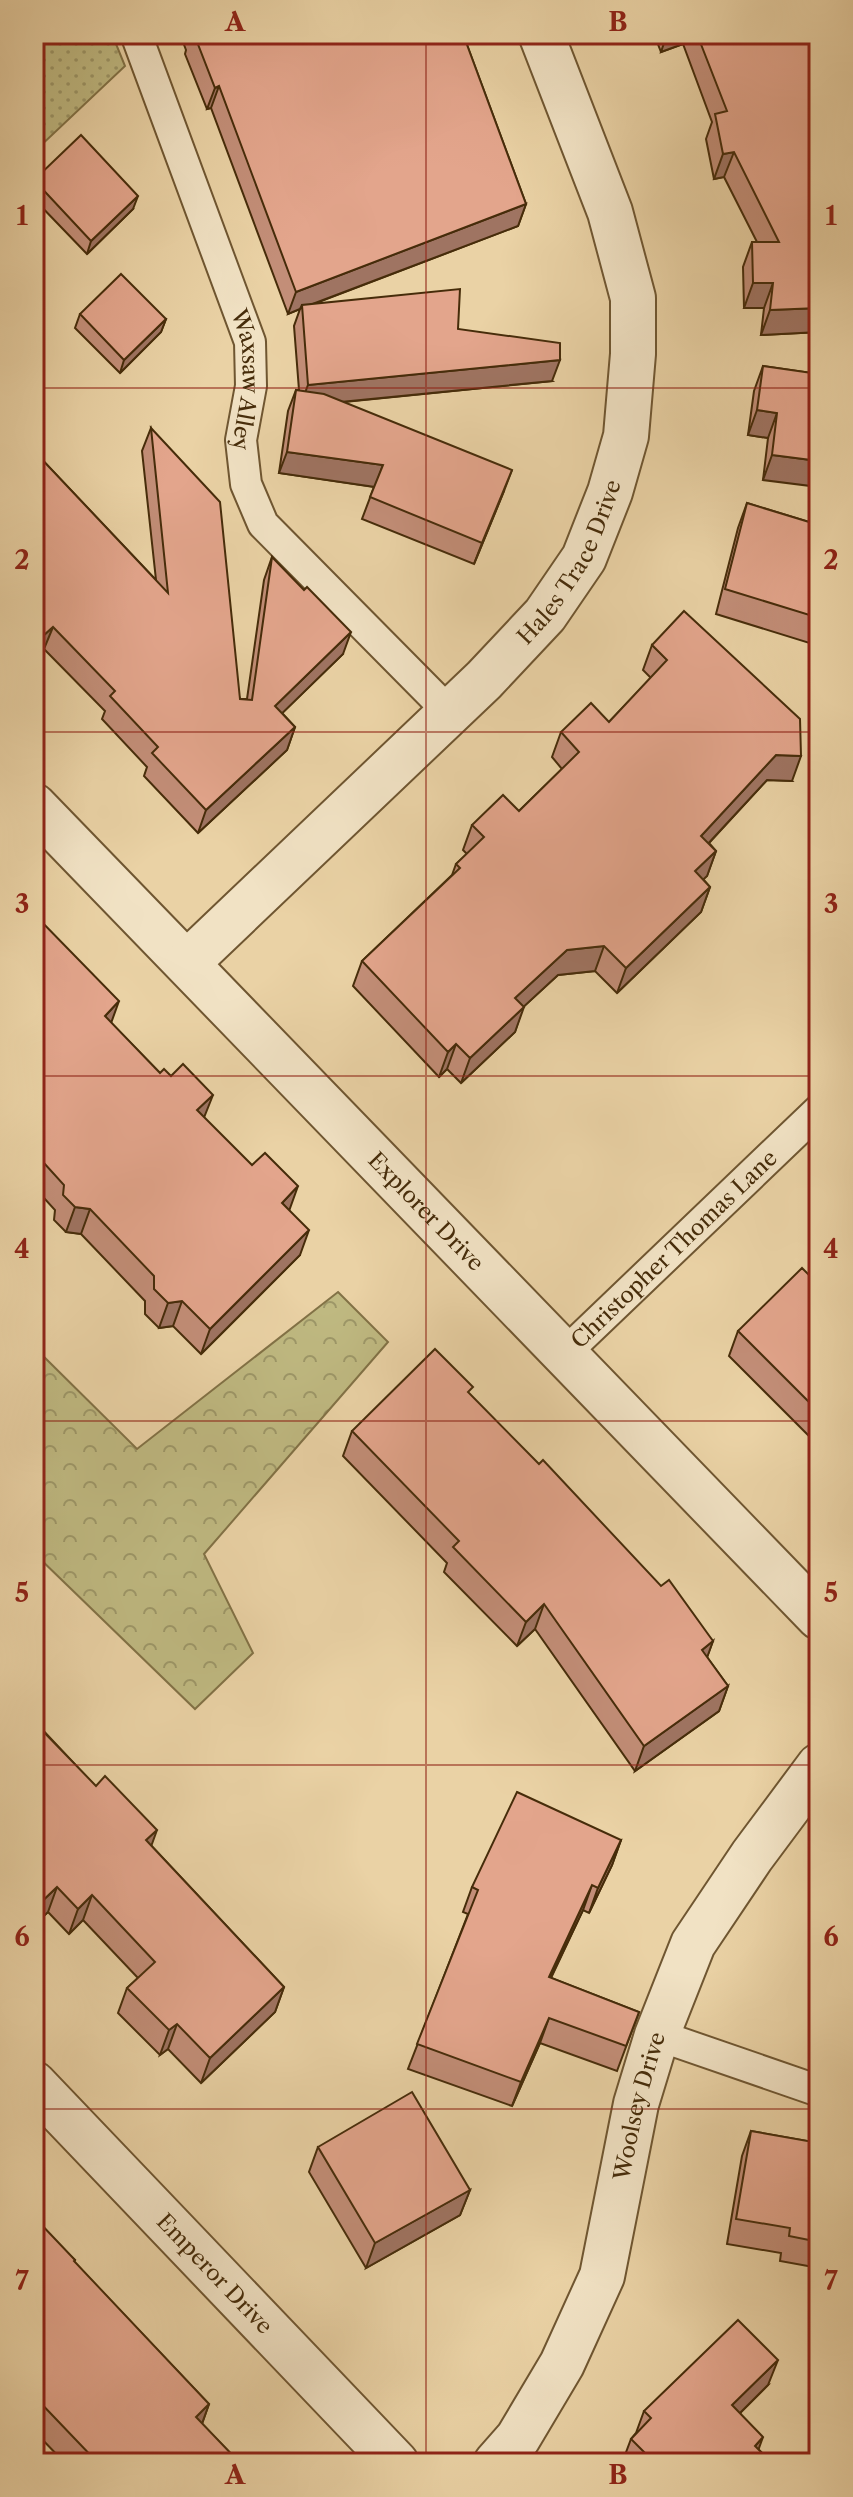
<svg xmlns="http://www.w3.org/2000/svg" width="853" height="2497" viewBox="0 0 853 2497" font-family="'Libre Caslon Text',serif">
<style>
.green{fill:url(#green-dots);stroke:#827246;stroke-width:2}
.forest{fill:url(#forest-crowns);stroke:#827246;stroke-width:2}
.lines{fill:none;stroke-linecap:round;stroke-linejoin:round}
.service-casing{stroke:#6f5631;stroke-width:34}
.minor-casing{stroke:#6f5631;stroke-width:48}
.service{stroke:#f1e2c4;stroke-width:30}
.minor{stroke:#f1e2c4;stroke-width:44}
.wall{fill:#c38e78;stroke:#462c0a;stroke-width:2}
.shaded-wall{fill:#9f7462;stroke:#462c0a;stroke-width:2}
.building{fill:#e3a58c;stroke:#462c0a;stroke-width:2}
.grid{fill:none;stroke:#8f2418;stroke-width:2;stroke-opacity:0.55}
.labels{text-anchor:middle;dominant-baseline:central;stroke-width:7;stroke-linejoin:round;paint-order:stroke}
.street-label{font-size:22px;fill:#462c0a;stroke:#f1e2c4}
.neatline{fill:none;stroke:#8f2418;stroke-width:3}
.grid-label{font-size:26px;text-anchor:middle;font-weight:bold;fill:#8f2418}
</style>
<defs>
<pattern id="green-dots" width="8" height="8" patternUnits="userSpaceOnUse" patternTransform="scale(2)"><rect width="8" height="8" fill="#bfb981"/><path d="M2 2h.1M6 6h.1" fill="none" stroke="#9d9768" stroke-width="1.8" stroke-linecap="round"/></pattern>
<pattern id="forest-crowns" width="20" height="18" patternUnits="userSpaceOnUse" patternTransform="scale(2)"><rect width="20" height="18" fill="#bfb981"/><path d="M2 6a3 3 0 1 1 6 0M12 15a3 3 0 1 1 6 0" fill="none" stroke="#9d9768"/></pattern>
</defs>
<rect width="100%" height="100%" fill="#ead2a5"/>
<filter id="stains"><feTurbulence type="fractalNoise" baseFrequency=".0025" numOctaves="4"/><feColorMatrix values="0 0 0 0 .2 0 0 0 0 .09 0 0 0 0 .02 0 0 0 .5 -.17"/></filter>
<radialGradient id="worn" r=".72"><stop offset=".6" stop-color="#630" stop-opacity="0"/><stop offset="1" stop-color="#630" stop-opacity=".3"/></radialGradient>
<polygon class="green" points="34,34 112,34 125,66 34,152"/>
<polygon class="forest" points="338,1292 388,1342 204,1554 253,1653 195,1709 34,1553 34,1347 137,1449"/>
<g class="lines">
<g class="service-casing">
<g id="service">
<path id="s1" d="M136 34 250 342 251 386 241 440 246 484 263 524 450 713"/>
<path id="s2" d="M564 1354 819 1110"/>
<polyline points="657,2035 819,2091"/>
</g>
</g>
<g class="minor-casing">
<g id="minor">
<path id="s3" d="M34 806 819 1617"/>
<path id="s4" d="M187 963 484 680 545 615 584 558 610 492 626 436 633 354V298L610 212 541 34"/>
<path id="s5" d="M34 2084 396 2463"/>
<path id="s6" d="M496 2463 518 2438 562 2364 602 2276 636 2104 657 2035 693 1944 752 1856 819 1766"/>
</g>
</g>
<use href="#service" class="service"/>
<use href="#minor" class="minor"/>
</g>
<g class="wall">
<polygon points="180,34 463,34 526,204 518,226 316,303 458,329 552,381 344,402 504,491 474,564 362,519 374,487 279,473 288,411 296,390 299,390 294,326 300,309 288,314 211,108 207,109 185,54 186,50"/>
<polygon points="654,34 819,34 819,332 761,335 764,308 744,308 743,267 752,242 757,242 724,177 714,179 706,139 712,122 683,44 661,52"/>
<polygon points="34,179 133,209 87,254 34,199"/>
<polygon points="80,314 166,319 161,332 120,373 75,328"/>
<polygon points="763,366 819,374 763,480 768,438 748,435 754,391"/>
<polygon points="151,428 240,699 247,699 264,580 272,557 343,654 282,713 295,727 287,750 198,833 144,776 147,767 102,719 105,711 44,649 36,657 34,656 34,451 156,580 142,451"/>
<polygon points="747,503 819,525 819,646 716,614 738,528"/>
<polygon points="652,645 792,781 767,780 709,843 716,851 707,876 703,879 710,887 701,912 617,993 595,971 558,975 523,1007 515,1032 461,1083 447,1069 439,1077 353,986 362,961 452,875 456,864 467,854 463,850 472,825 519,811 562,769 552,757 561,732 609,722 651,678 643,670"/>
<polygon points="34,914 111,1023 204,1118 289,1210 300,1255 201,1354 173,1326 159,1328 145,1314 145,1301 81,1234 66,1232 54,1220 55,1210 34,1187"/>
<polygon points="819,1285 819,1446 729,1356 738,1331"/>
<polygon points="470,1395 713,1641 707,1657 728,1686 719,1711 635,1771 535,1629 517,1646 444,1572 447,1563 343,1456 352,1431"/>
<polygon points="34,1707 39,1726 284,1987 275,2012 201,2083 168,2049 160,2055 118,2013 127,1988 138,1978 83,1920 69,1934 48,1912 34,1925"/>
<polygon points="621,1840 612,1865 589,1913 583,1910 551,1978 639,2012 617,2071 540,2043 512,2106 408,2069 468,1914 463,1912 472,1887"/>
<polygon points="751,2131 819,2143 819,2268 780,2261 781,2253 727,2244 742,2156"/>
<polygon points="318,2147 470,2190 460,2215 366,2268 309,2172"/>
<polygon points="34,2222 75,2260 74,2262 209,2404 202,2424 240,2463 65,2463 34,2431"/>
<polygon points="768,2385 740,2413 759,2450 772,2463 622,2463 631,2439 636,2433 644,2411"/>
</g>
<g class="shaded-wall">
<polygon points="667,34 686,34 683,44 661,52"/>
<polygon points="219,86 211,108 207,109 215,88"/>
<polygon points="734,152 724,177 714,179 723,154"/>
<polygon points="138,196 133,209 87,254 91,241"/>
<polygon points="526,204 518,226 302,308 302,305 300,309 288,314 296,292"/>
<polygon points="753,283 773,283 764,308 744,308"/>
<polygon points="819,308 819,332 761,335 770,310"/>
<polygon points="166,319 161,332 120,373 124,360"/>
<polygon points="560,360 552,381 300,406 308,385"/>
<polygon points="757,410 777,413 768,438 748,435"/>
<polygon points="287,452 383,465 375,487 279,473"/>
<polygon points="772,455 819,461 819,487 763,480"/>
<polygon points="512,470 504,491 474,564 482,543"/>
<polygon points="53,627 44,649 36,657 44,635"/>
<polygon points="351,632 343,654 267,728 275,706"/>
<polygon points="295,727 287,750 198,833 206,810"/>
<polygon points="776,755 801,756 792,781 767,780 692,861 701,836"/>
<polygon points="716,851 707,876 686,896 695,871"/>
<polygon points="710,887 701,912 617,993 626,968"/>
<polygon points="604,946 595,971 558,975 506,1023 515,998 567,950"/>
<polygon points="119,1001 110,1026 105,1016"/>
<polygon points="524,1007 515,1032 461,1083 470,1058"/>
<polygon points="456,1044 447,1069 439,1077 448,1052"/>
<polygon points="213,1095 203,1120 197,1110"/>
<polygon points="298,1186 289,1211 282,1203"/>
<polygon points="75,1207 90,1209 81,1234 66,1232"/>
<polygon points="309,1230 300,1255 201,1354 210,1329"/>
<polygon points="182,1301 173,1326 159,1328 168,1303"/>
<polygon points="544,1604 535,1629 517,1646 526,1622"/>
<polygon points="713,1641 704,1666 702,1650"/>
<polygon points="728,1686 719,1711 635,1771 644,1746"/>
<polygon points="157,1830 148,1855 146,1840"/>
<polygon points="621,1840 612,1865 589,1913 598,1888"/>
<polygon points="592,1885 583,1910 539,2002 549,1977"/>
<polygon points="57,1887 48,1912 34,1925 34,1909"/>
<polygon points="92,1895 83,1920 69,1934 78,1909"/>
<polygon points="284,1987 275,2012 201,2083 210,2058"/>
<polygon points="549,2018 540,2043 512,2106 521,2082"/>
<polygon points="177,2024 168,2049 160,2055 169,2030"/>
<polygon points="470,2190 460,2215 366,2268 375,2243"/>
<polygon points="778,2360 768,2385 723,2430 732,2405"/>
<polygon points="209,2404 200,2429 196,2417"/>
<polygon points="763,2437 754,2462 755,2446"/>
</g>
<g class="building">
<polygon points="194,34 463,34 526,204 296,292 219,86 215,88"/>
<polygon points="697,34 819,34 819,308 770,310 773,283 753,283 752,242 779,242 734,152 723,154 715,114 727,111"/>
<polygon points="81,135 138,196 91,241 34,180"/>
<polygon points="121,274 166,319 124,360 80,314"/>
<polygon points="460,289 458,329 560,343 560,360 308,385 302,305"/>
<polygon points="763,366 819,374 819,461 772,455 777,413 757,410"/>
<polygon points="296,390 324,394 512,470 482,543 370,497 383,465 287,452"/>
<polygon points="151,428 220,502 240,699 252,700 272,557 304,590 307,587 351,632 275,706 295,727 206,810 152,753 158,747 110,696 115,691 53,627 44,635 34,624 34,451 168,593"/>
<polygon points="747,503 819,525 819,618 725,589"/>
<polygon points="684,611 800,719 801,756 776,755 701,836 716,851 695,871 710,887 626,968 604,946 567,950 515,998 524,1007 470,1058 456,1044 448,1052 362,961 460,868 456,864 484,837 472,825 503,795 519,811 579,752 561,732 591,703 609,722 667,660 652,645"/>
<polygon points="34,914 119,1001 105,1016 160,1073 164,1069 171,1076 183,1064 213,1095 197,1110 252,1165 265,1153 298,1186 282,1203 309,1230 210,1329 182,1301 168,1303 154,1289 154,1276 90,1209 75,1207 63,1195 64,1185 34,1152"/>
<polygon points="802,1268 819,1285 819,1412 738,1331"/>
<polygon points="435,1349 473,1387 468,1392 539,1464 543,1460 661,1586 669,1580 713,1641 702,1650 728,1686 644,1746 544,1604 526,1622 453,1547 459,1541 352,1431"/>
<polygon points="34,1707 42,1716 35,1723 96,1786 105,1776 157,1830 146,1840 284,1987 210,2058 177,2024 169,2030 127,1988 155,1962 92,1895 78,1909 57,1887 34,1909 34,1845 35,1843 34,1842"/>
<polygon points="517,1792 621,1840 598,1888 592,1885 549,1977 639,2012 626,2046 549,2018 521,2082 417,2044 478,1890 472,1887"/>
<polygon points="412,2092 470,2190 375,2243 318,2147"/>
<polygon points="751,2131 819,2143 819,2242 789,2236 790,2228 736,2219"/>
<polygon points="37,2220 75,2260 74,2261 209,2404 196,2417 240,2463 98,2463 34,2396 34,2222"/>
<polygon points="738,2320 778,2360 732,2405 763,2437 755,2446 772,2463 655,2463 631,2439 651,2418 644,2411"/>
</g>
<path class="grid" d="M426 34V2463M34 388H819M34 732H819M34 1076H819M34 1421H819M34 1765H819M34 2109H819"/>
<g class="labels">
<g class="street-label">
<text stroke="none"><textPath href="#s1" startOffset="366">Waxsaw Alley</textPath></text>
<text stroke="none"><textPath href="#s4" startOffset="558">Hales Trace Drive</textPath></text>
<text stroke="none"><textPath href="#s3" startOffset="564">Explorer Drive</textPath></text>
<text stroke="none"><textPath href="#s2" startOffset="152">Christopher Thomas Lane</textPath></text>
<text stroke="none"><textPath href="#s6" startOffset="390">Woolsey Drive</textPath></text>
<text stroke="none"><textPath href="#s5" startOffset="262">Emperor Drive</textPath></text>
</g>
</g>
<rect width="853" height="2497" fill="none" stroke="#ead2a5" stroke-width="88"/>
<rect x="44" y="44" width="765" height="2409" class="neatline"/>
<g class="grid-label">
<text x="235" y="31">A</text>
<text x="618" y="31">B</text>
<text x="22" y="225">1</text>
<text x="831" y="225">1</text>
<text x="22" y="569">2</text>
<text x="831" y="569">2</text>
<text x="22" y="913">3</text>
<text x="831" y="913">3</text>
<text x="22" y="1258">4</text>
<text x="831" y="1258">4</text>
<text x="22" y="1602">5</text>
<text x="831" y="1602">5</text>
<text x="22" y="1946">6</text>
<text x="831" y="1946">6</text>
<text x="22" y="2290">7</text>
<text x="831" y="2290">7</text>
<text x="235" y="2484">A</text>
<text x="618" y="2484">B</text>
</g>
<rect width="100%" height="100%" filter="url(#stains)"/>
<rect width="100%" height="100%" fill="url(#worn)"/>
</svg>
